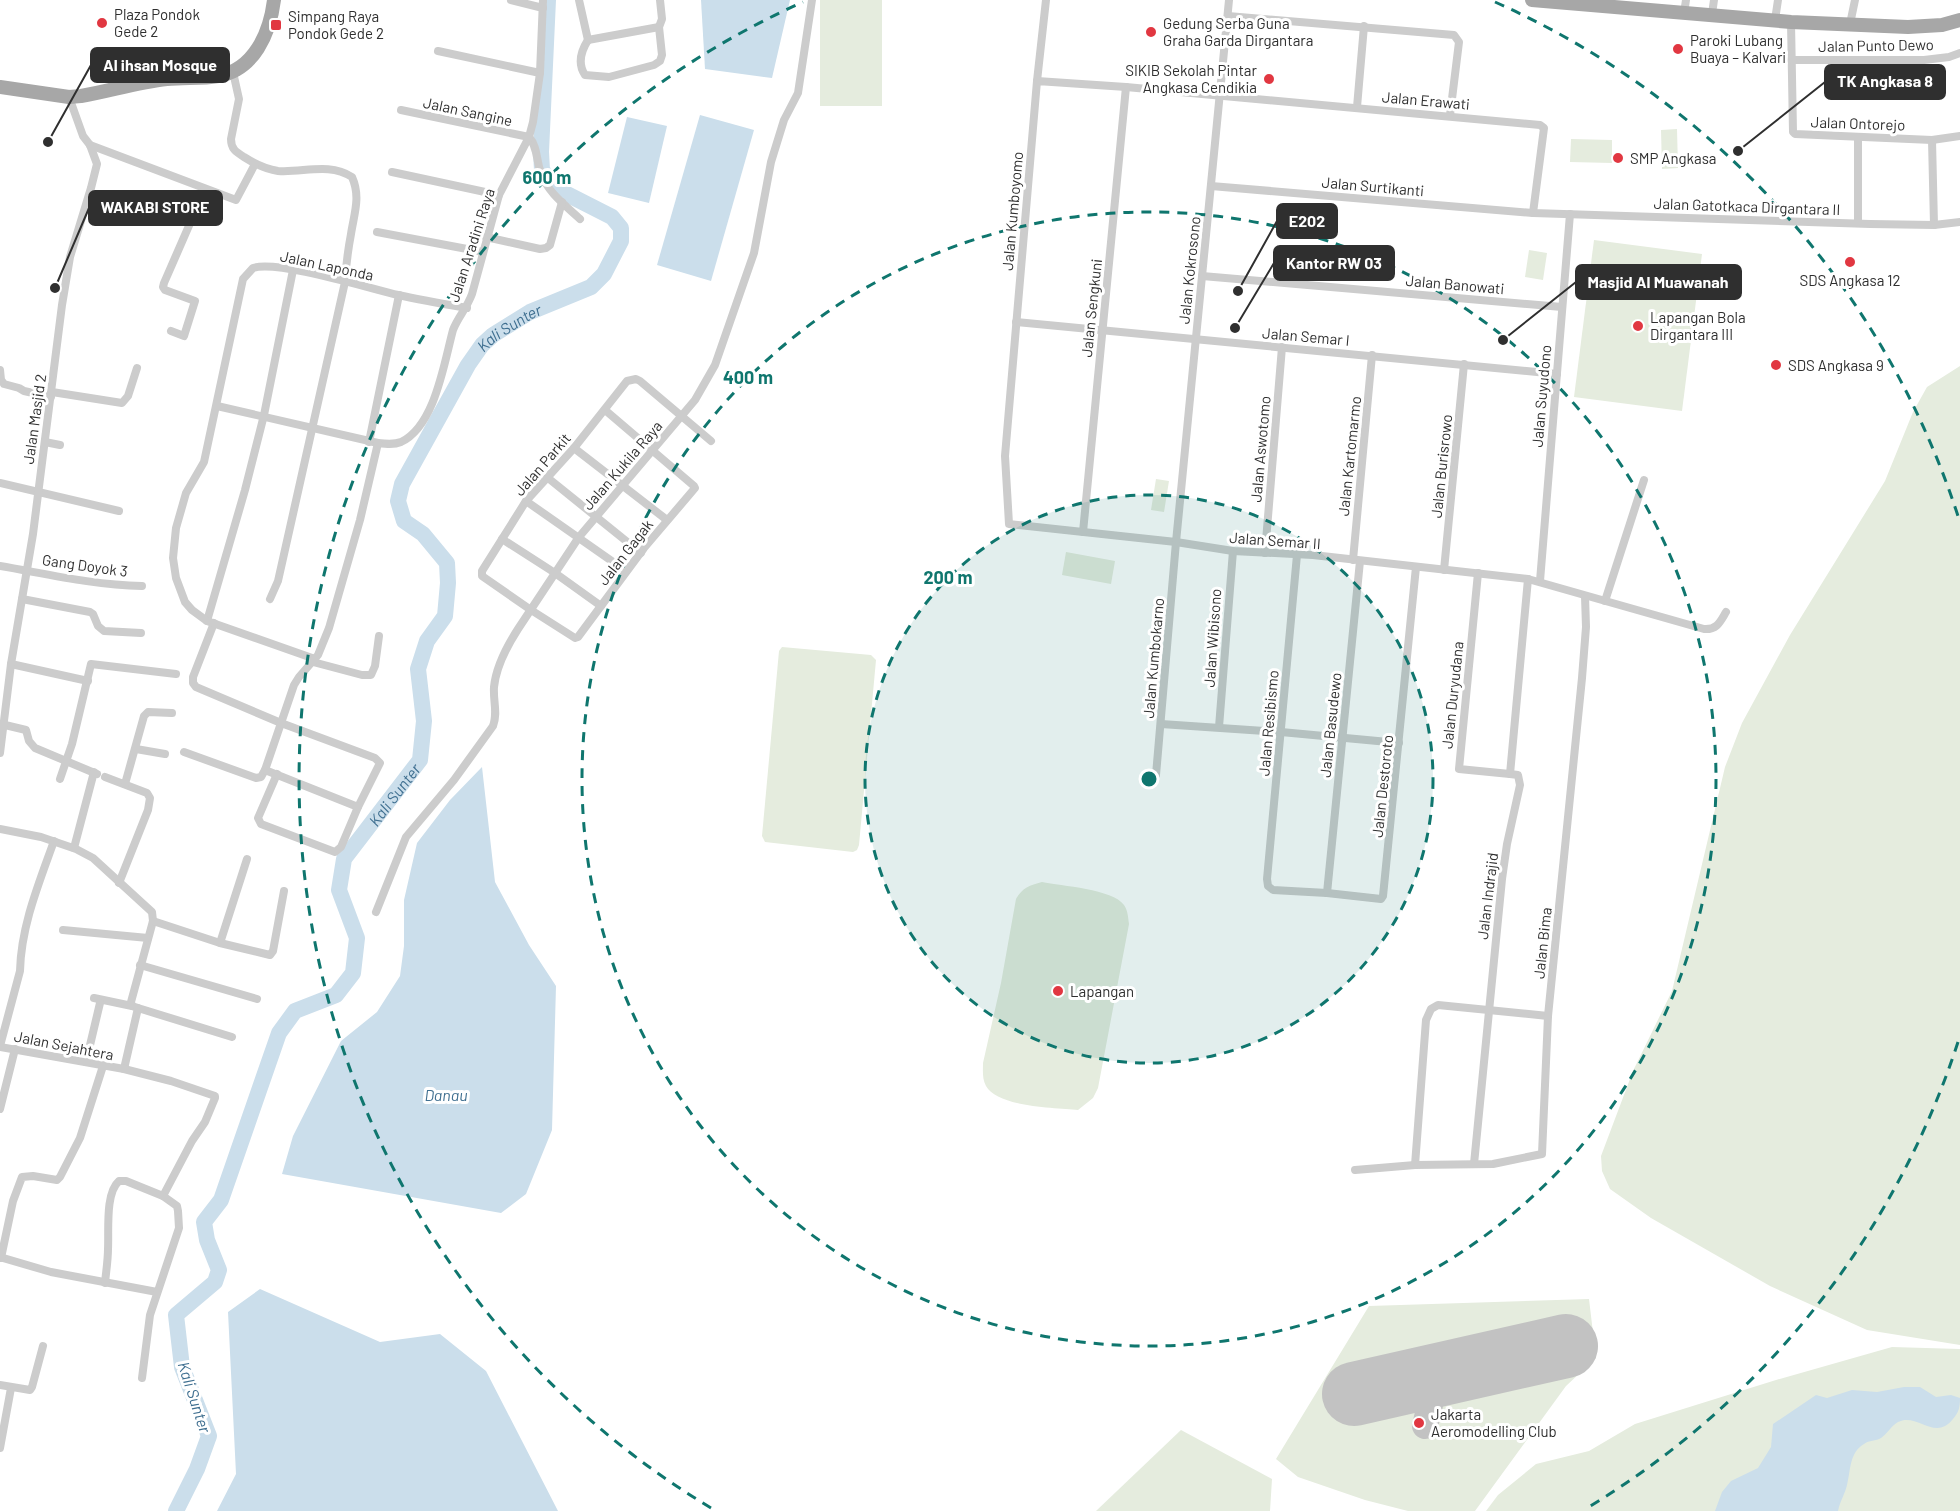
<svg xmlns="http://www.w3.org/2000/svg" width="1960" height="1511" viewBox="0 0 1960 1511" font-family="Barlow,sans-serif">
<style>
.green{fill:#e5ecde}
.water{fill:#cbdeeb}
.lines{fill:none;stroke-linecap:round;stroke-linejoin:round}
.river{stroke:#cbdeeb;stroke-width:16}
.taxiway{stroke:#c2c2c2;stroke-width:26}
.runway{stroke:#c2c2c2;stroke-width:64}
.minor{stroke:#ccc;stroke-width:8}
.primary{stroke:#a7a7a7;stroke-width:14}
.ring{fill:none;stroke:#0f766e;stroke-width:3;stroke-dasharray:10 8}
.poi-dot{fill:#e13741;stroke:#fff;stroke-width:2}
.labels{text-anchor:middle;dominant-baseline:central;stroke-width:6;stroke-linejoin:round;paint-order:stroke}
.poi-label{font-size:15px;fill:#2f2f2f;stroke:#fff;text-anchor:start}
.street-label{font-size:15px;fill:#2f2f2f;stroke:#fff}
.water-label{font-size:16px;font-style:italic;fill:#3f6f90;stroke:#fff}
.centre{fill:#0f766e;stroke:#fff;stroke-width:3}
.ring-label{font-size:18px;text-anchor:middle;font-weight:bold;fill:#0f766e;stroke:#fff;stroke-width:6;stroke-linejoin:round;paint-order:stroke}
.leader{fill:none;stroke:#2f2f2f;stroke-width:2}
.callout-dot{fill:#2f2f2f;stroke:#fff;stroke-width:2}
.callout{fill:#2f2f2f;stroke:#2f2f2f;stroke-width:2}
.callout-label{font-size:16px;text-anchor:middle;font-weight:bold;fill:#fff}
</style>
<rect width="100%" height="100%" fill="#fff"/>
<g class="green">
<rect x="820" y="0" width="62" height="106"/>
<polygon points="1677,129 1678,168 1662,169 1661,130"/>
<polygon points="1571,139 1612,140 1612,163 1570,162"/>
<polygon points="1594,240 1702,254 1682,411 1574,397"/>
<polygon points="1529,250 1547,253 1543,280 1525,277"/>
<polygon points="1960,366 1960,1345 1867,1330 1770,1286 1651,1218 1610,1189 1602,1171 1601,1156 1633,1071 1672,991 1725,767 1742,723 1790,635 1885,481 1913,412 1927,387"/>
<polygon points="1156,479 1169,481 1164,512 1151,510"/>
<polygon points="1066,552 1115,561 1111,584 1062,575"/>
<polygon points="782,647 871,655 876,660 859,845 857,850 853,852 765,842 762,836 779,651"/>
<path d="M1042 882C1061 886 1113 889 1124 905 1128 911 1128 917 1129 924L1098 1088 1093 1098 1078 1110C1056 1108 997 1107 986 1086 982 1079 983 1070 983 1063L1001 983 1016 899C1022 888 1030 885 1042 882Z"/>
<polygon points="1589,1299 1596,1358 1566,1386 1475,1511 1408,1511 1365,1500 1298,1477 1276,1459 1369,1306"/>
<polygon points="1892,1347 1960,1349 1960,1511 1486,1511 1498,1495 1536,1464 1589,1451 1635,1424 1776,1380"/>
<polygon points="1181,1430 1272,1479 1270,1511 1096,1511"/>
</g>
<g class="water">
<polygon points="701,0 790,0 772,78 705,69"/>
<polygon points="700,115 754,130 711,281 657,265"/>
<polygon points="627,117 667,126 649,203 608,193"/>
<polygon points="482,767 495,882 529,945 556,986 552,1130 526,1194 501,1213 282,1174 293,1136 341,1041 377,1012 400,976 404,946 404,900 417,843 450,800"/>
<polygon points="260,1289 380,1342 440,1334 486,1371 558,1511 217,1511 236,1474 228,1312"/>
<path d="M1904 1387H1920L1936 1397 1951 1395 1960 1398C1960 1407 1959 1412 1953 1419 1935 1442 1917 1412 1898 1422 1892 1425 1887 1434 1881 1438 1876 1441 1869 1440 1864 1444 1849 1453 1851 1470 1847 1485 1845 1494 1840 1501 1838 1511H1715L1722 1492 1731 1481 1758 1468 1771 1447 1773 1424 1816 1395 1827 1398 1852 1390 1877 1392Z"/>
</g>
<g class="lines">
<path class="river" id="s1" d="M176 1511 197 1469 209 1436 182 1367 176 1315 215 1282 219 1270 207 1240 204 1222 221 1200 279 1033 295 1011 336 995 353 973 357 938 339 890 344 859 420 760 424 721 418 669 427 641 445 616 448 583 447 563 423 534 404 521 398 501 402 484 468 365 482 345 493 335 530 312 591 287 604 274 621 241V228L612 217 555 188 542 170 541 152 548 0"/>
<polyline class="taxiway" points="1425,1426 1437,1375"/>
<polyline class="runway" points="1354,1394 1566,1346"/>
<g class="minor">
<polyline points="511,0 543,8"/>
<polyline points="579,0 588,40"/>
<polyline points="1684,13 1686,0"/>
<polyline points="1712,14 1714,0"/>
<polyline points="1228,16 1454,35 1459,42 1450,115"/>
<polyline points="1775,20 1778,0"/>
<polyline points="1791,22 1793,132 1795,134 1932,140 1960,136"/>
<polyline points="1850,24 1855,0"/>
<path d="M588 40C581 51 577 63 585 75L609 77 654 65 660 61 662 55 659 27 662 19 660 0"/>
<polyline points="588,40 659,27"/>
<polyline points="438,51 540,73"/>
<polyline points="1791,60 1924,60 1949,57 1960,53"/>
<path d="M233 72 239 99 231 139C231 149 236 152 244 157 255 164 265 169 278 171 303 173 329 162 352 177 361 197 354 214 351 234 348 250 346 265 345 282L278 581 270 599"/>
<polyline points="1037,81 1046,0"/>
<polyline points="1357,107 1364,26"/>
<path d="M401 110 529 137C538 147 536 161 541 173 548 193 565 205 580 219"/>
<polyline points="1932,140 1934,225"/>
<polyline points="90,145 236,200 255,164"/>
<polyline points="392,172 499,195"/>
<polyline points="1211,186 1533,213 1870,224 1934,225 1960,222"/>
<path d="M1533 213 1544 128 1540 125 1126 87 1037 81 1005 456 1009 524 1176 542 1233 551 1313 555 1528 579 1704 629C1717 630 1720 622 1726 612"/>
<polyline points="1858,223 1858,137"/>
<polyline points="377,232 483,252"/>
<polyline points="486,237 540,249 546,248 550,245 562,202"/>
<polyline points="1202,276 1562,307"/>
<polyline points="1016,322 1557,374"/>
<polyline points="171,331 184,336 195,301 165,290 163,287 164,283 205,189"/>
<polyline points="0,370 1,380 4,384 19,388 24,391 51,397"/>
<polyline points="52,392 122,403 128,396 137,368"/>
<path d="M217 406 378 443C386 444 394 445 401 442 435 426 444 363 453 330 458 317 467 308 472 294L499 195 529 137 533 122 540 73 543 0"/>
<polyline points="605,410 694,486 695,488 644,548 578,637 575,638 531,610 482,576 482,571 526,501 574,448 627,381 636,379 640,381 711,441"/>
<polyline points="45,442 60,445"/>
<polyline points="369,442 399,295"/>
<polyline points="574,448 667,520"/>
<polyline points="548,478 641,553"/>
<polyline points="0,483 119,511"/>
<polyline points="526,501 626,571"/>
<polyline points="1083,532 1126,87"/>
<polyline points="502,539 555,573 601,606"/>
<polyline points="1265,553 1282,347"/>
<polyline points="1297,555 1267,879 1268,886 1273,890 1327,893 1381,899 1383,896 1416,567"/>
<polyline points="1353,560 1372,355"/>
<path d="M0 566C47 574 93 585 142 586"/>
<polyline points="1444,570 1464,364"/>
<polyline points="1478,573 1459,769 1510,774"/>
<polyline points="1540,581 1570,214"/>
<polyline points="22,599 90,612 93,614 98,626 104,631 141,633"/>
<polyline points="1605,601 1644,480"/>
<polyline points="207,621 245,490 264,415 293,270"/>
<polyline points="214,623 193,677 193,683 196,687 281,723 375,758 380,763 358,807 341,847 335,852 261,824 258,818 277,774"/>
<path d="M315 659 207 621 192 610 185 602 176 578 173 558 176 528 186 493 204 462 243 279 253 268C278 260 368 288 398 295 421 300 444 304 467 308"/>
<polyline points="313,662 362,675 371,675 375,666 379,636"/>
<polyline points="11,664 88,681"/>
<polyline points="1161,724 1281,732 1399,743"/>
<polyline points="5,725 26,730 29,741 35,748 97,774"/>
<polyline points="1219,727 1233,551"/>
<polyline points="136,749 165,754"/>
<polyline points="184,752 256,778 261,777 265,770 294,685 299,677 318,655 329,628 360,520 378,443"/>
<polyline points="0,753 11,664 33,534 62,305 70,257 91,188 97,164 90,145 83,136 69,97"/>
<polyline points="265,770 358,807"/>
<polyline points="1156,775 1176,542 1229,0"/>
<polyline points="105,777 147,793 150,798 148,810 119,883"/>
<polyline points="60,779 72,744 91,664 176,674"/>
<polyline points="125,784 144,716 148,712 172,713"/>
<polyline points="0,829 41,837 76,849 93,858 152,912 153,921 131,1002 132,1006 138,1008 124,1069"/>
<polyline points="74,848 94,772"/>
<polyline points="1327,893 1360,561"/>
<path d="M376 912 406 837 454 780 493 726C498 713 493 701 494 687 496 667 507 646 518 629L579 537 695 400 715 365 754 253 771 162 784 120 798 93 812 0"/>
<polyline points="153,921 220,943 270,955 273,951 284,891"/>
<polyline points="63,930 148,938"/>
<polyline points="220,943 247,859"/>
<polyline points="140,965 257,999"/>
<polyline points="94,998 132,1006"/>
<polyline points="138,1008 232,1037"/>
<path d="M0 1046 20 971C21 926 39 883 54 841"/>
<polyline points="0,1047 124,1069 171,1081 215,1096 215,1098 205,1122 192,1141 163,1196"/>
<polyline points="86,1062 100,1003"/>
<polyline points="0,1109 15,1049"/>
<polyline points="1474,1164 1502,879 1507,844 1520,785 1518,775 1510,774 1528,579"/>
<polyline points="1415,1165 1426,1020 1431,1009 1438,1005 1548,1016"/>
<polyline points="1355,1170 1415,1165 1493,1164 1542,1154 1548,1016 1582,678 1586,627 1585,596"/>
<polyline points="0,1257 51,1272 157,1292"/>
<polyline points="1,1258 13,1201 22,1177 33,1176 57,1180 60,1177 80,1138 103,1066"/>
<path d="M105 1283C106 1272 108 1260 108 1249 109 1231 105 1193 119 1181H126L163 1196 177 1206 178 1211 179 1228 150 1315 142 1378"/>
<polyline points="0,1385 30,1390 32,1387 43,1346"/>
<polyline points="0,1448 11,1388"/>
</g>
<g class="primary">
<polyline points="1532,0 1791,22 1908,27 1942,25 1960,20"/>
<path d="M0 87 69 97 81 96C110 91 138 82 167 79 184 77 201 79 218 76 254 70 270 33 274 0"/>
</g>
</g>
<circle cx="1149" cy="779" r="284" fill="#0f766e" fill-opacity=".12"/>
<g class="ring">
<circle cx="1149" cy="779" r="284"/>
<circle cx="1149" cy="779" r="567"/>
<path d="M1958 1042A851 851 0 0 1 1587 1508M711 1508A851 851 0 0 1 803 2M1495 2A851 851 0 0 1 1958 516"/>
</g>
<g class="poi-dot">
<circle cx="102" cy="23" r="6"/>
<rect x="270" y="19" width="12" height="12" rx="3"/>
<circle cx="1151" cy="32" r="6"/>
<circle cx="1678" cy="49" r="6"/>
<circle cx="1269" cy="79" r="6"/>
<circle cx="1618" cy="158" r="6"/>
<circle cx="1850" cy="262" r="6"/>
<circle cx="1638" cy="326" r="6"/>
<circle cx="1776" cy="365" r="6"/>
<circle cx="1058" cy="991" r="6"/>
<circle cx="1419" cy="1423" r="6"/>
</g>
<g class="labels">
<g class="poi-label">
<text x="114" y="14">Plaza Pondok<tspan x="114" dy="17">Gede 2</tspan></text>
<text x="288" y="16">Simpang Raya<tspan x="288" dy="17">Pondok Gede 2</tspan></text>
<text x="1163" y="23">Gedung Serba Guna<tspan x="1163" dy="17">Graha Garda Dirgantara</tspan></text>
<text x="1690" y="40">Paroki Lubang<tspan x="1690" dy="17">Buaya – Kalvari</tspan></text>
<text x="1257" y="70" text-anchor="end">SIKIB Sekolah Pintar<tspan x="1257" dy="17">Angkasa Cendikia</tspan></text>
<text x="1630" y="158">SMP Angkasa</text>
<text x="1850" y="280" text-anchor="middle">SDS Angkasa 12</text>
<text x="1650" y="317">Lapangan Bola<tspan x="1650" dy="17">Dirgantara III</tspan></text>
<text x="1788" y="365">SDS Angkasa 9</text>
<text x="1070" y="991">Lapangan</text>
<text x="1431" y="1414">Jakarta<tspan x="1431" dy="17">Aeromodelling Club</tspan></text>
</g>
<g class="street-label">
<text transform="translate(1876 45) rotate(-1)">Jalan Punto Dewo</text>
<text transform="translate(1426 100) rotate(5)">Jalan Erawati</text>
<text transform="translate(468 111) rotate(12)">Jalan Sangine</text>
<text transform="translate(1858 123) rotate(2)">Jalan Ontorejo</text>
<text transform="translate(1373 186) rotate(5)">Jalan Surtikanti</text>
<text transform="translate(1747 206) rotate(2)">Jalan Gatotkaca Dirgantara II</text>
<text transform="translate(1012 211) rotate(-85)">Jalan Kumboyomo</text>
<text transform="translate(471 245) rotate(-72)">Jalan Aradini Raya</text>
<text transform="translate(327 265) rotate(12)">Jalan Laponda</text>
<text transform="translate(1189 270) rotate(-84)">Jalan Kokrosono</text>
<text transform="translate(1455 284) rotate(5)">Jalan Banowati</text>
<text transform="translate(1091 308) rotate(-84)">Jalan Sengkuni</text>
<text transform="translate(1306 336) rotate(5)">Jalan Semar I</text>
<text transform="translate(1541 396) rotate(-85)">Jalan Suyudono</text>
<text transform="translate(34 419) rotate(-82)">Jalan Masjid 2</text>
<text transform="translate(1260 449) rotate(-85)">Jalan Aswotomo</text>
<text transform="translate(1349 456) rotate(-84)">Jalan Kartomarmo</text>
<text transform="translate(542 464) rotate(-49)">Jalan Parkit</text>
<text transform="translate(622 465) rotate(-49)">Jalan Kukila Raya</text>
<text transform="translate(1441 466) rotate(-84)">Jalan Burisrowo</text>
<text transform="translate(1275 540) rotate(4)">Jalan Semar II</text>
<text transform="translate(625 552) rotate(-52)">Jalan Gagak</text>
<text transform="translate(85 565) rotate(8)">Gang Doyok 3</text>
<text transform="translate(1212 638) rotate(-86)">Jalan Wibisono</text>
<text transform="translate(1153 658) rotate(-85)">Jalan Kumbokarno</text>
<text transform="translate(1452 695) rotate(-84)">Jalan Duryudana</text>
<text transform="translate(1268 723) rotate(-85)">Jalan Resibismo</text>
<text transform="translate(1330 725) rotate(-84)">Jalan Basudewo</text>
<text transform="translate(1382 786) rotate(-84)">Jalan Destoroto</text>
<text transform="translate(1487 896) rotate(-83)">Jalan Indrajid</text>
<text transform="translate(1542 943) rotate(-84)">Jalan Bima</text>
<text transform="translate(64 1045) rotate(11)">Jalan Sejahtera</text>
</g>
<g class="water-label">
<text stroke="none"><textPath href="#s1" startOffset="1366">Kali Sunter</textPath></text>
<text stroke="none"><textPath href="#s1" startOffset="826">Kali Sunter</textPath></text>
<text x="446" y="1094">Danau</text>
<text transform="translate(195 1397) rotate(72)">Kali Sunter</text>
</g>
</g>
<circle cx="1149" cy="779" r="9" class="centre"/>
<g class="ring-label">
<text x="547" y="184">600 m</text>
<text x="748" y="384">400 m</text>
<text x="948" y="584">200 m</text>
</g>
<path class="leader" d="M48 142L91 65M1738 151L1825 82M55 288L89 208M1238 291L1277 221M1235 328L1274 263M1503 340L1576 282"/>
<g class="callout-dot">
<circle cx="48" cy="142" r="6"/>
<circle cx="1738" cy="151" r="6"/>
<circle cx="55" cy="288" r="6"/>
<circle cx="1238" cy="291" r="6"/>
<circle cx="1235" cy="328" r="6"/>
<circle cx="1503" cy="340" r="6"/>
</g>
<g class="callout">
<rect x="91" y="48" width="138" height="34" rx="6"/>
<rect x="1825" y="65" width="120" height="34" rx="6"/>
<rect x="89" y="191" width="133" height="34" rx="6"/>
<rect x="1277" y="204" width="60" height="34" rx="6"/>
<rect x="1274" y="246" width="120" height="34" rx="6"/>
<rect x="1576" y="265" width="165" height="34" rx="6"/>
</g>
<g class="callout-label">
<text x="160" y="71">Al ihsan Mosque</text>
<text x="1885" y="87">TK Angkasa 8</text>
<text x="155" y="213">WAKABI STORE</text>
<text x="1307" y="227">E202</text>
<text x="1334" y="269">Kantor RW 03</text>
<text x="1658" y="288">Masjid Al Muawanah</text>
</g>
</svg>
